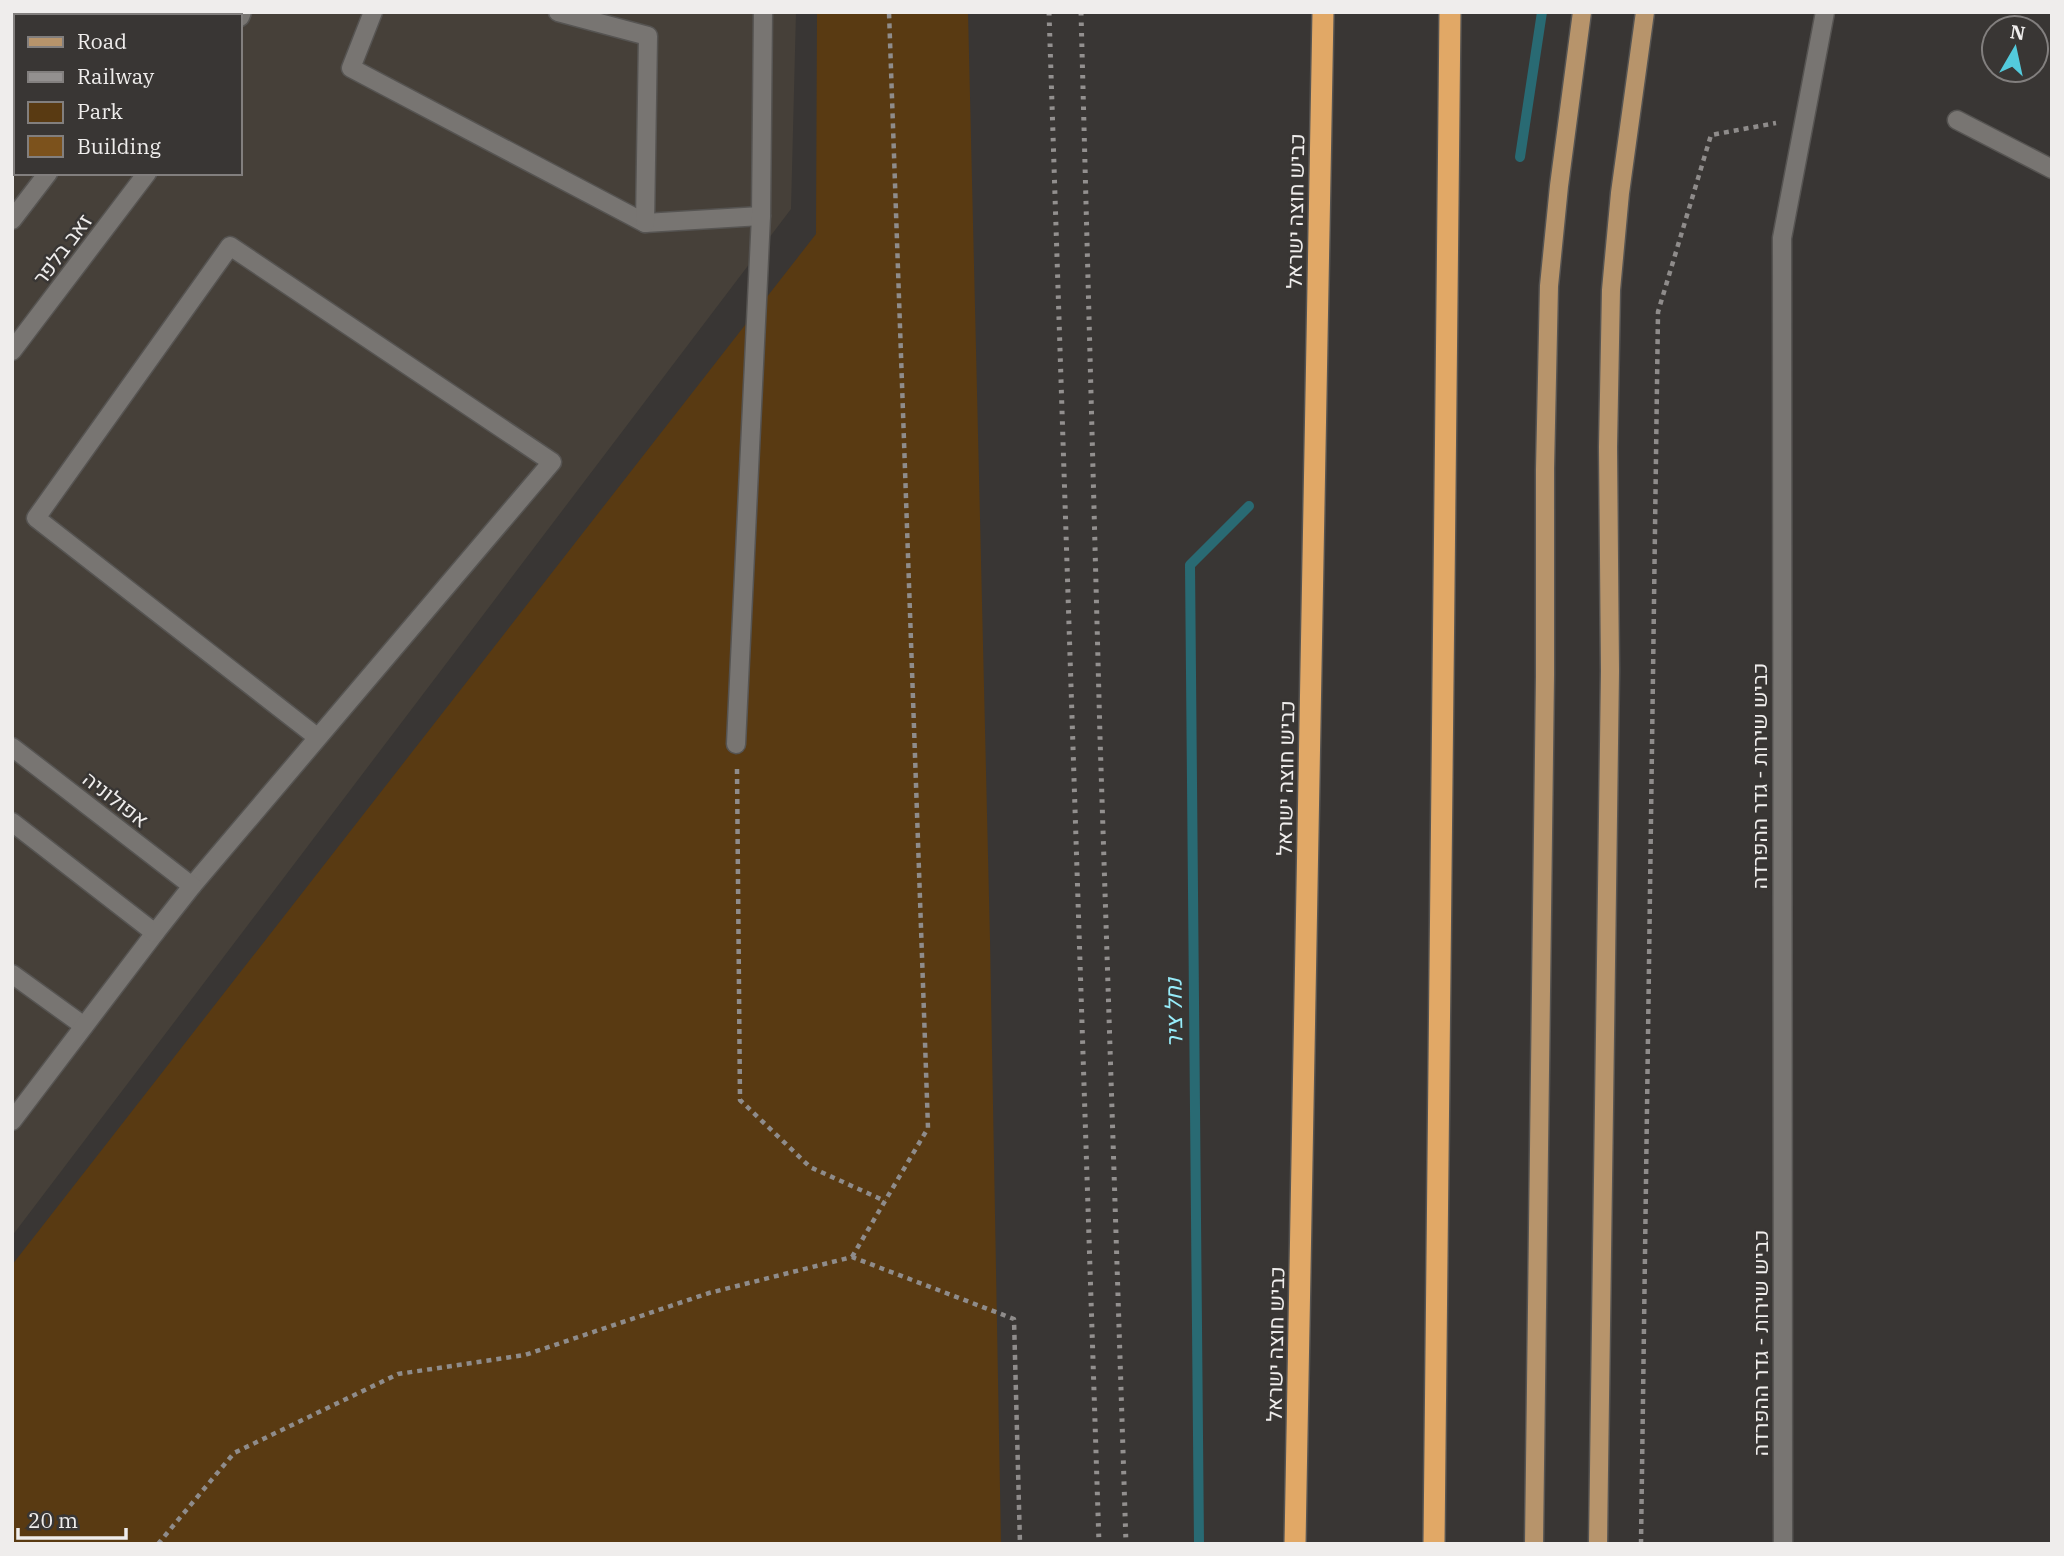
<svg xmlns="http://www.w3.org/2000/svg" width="2064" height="1556" viewBox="0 0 2064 1556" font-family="'IBM Plex Serif',Heebo,serif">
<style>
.built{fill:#464039;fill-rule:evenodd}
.green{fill:#593a12}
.shadow{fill:#0007}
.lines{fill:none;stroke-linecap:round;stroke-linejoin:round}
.stream{stroke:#296a73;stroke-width:10}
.building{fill:#7c521c;stroke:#878582;stroke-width:2}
.service-casing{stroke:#565452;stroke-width:21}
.minor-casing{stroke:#565452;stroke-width:21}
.tertiary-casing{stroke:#565452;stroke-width:21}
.primary-casing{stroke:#565452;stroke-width:21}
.motorway-casing{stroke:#565452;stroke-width:24}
.path{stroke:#8f8c8b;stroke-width:4.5;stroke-dasharray:5 5;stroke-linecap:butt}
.service{stroke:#787572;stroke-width:18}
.minor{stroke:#787572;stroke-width:18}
.tertiary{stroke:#787572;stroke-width:18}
.primary{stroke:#b7946b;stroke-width:18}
.motorway{stroke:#e1a866;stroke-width:21}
.rail{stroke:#93908f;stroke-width:5;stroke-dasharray:3.5 7;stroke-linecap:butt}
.labels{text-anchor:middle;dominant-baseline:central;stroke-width:5;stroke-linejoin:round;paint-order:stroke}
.street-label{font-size:21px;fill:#efedec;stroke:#393634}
.water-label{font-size:23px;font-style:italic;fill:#97ecfa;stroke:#393634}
</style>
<rect width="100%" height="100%" fill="#393634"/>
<path class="built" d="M12 12H796L791 209 12 1236ZM16 16H240V173H16Z"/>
<polygon class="green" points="817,12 968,12 990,940 1001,1544 12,1544 12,1265 816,234"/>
<polygon class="shadow" points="12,95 16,97 16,125 12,130"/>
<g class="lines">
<g class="stream">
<polyline points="1520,157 1542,12"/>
<polyline points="1199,1544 1190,565 1249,506"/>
</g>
</g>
<polygon class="building" points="12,12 92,12 90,16 16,16 16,49 12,46"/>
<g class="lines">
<g class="service-casing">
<g id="service">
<polyline points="373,12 351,68 645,223 761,216"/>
<polyline points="558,12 648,36 645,223"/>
<polyline points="1957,120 2052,169"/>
<polyline points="12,126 16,129"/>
<polyline points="192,886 552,462 230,246 36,518 317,737"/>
<polyline points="12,974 84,1026"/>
<polyline points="12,1121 155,933"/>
<polyline points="1783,1544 1782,238 1825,12"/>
</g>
</g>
<g class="minor-casing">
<g id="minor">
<polyline points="736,744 761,216 763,12"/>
<polyline points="12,747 192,886 155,933 12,822"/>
</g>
</g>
<g class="tertiary-casing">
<g id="tertiary">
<polyline points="154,16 156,12"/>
<polyline points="240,17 242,12"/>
<polyline points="12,220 48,173"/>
<polyline points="12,351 147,173"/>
</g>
</g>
<g class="primary-casing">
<g id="primary">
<polyline points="1534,1544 1545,676 1545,469 1549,286 1559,186 1582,12"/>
<polyline points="1598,1544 1610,671 1608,447 1611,290 1620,193 1645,12"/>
</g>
</g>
<g class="motorway-casing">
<g id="motorway">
<polyline points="1295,1544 1323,12"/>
<polyline points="1434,1544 1450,12"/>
</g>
</g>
<g class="path">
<polyline points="737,769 740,1100 810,1167 885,1201"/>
<polyline points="852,1257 928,1128 889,12"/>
<polyline points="158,1544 234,1453 398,1374 525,1355 709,1293 852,1257 1014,1319 1020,1544"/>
<polyline points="1641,1544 1658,312 1711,135 1776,123"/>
</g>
<use href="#service" class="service"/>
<use href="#minor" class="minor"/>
<use href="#tertiary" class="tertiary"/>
<use href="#primary" class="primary"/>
<use href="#motorway" class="motorway"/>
<g class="rail">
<polyline points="1049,12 1099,1544"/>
<polyline points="1081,12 1100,737 1126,1544"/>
</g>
</g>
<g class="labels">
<g class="street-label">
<text transform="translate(1295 211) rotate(-89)">כביש חוצה ישראל</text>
<text transform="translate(62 249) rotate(-53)">זאב בלפר</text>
<text transform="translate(1759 776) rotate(-90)">כביש שירות - גדר ההפרדה</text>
<text transform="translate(1285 778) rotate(-89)">כביש חוצה ישראל</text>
<text transform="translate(116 799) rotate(38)">אפולוניה</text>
<text transform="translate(1760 1343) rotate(-90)">כביש שירות - גדר ההפרדה</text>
<text transform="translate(1275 1344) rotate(-89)">כביש חוצה ישראל</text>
</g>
<g class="water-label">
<text transform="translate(1173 1013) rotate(-91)">נחל ציר</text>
</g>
</g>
<rect width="2064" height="1556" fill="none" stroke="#efedec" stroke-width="28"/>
<rect x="14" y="14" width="228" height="161" fill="#393634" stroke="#827f7e" stroke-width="2"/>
<rect x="28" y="37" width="35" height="10" fill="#b7946b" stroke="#827f7e" stroke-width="2"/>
<text x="77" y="49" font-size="21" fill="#efedec">Road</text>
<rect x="28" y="72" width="35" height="10" fill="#93908f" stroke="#827f7e" stroke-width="2"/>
<text x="77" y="84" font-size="21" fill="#efedec">Railway</text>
<rect x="28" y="102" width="35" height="21" fill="#593a12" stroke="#827f7e" stroke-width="2"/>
<text x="77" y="119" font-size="21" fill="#efedec">Park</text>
<rect x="28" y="136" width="35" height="21" fill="#7c521c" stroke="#827f7e" stroke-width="2"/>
<text x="77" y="154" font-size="21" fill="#efedec">Building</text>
<g transform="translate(2015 49) rotate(9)"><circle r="33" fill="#393634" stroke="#827f7e" stroke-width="2"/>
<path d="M0-5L12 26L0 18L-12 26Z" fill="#53cadc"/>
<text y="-10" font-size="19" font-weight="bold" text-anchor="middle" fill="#efedec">N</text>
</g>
<path d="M18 1528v10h108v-10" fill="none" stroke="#efedec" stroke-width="3.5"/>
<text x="28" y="1528" font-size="21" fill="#efedec" stroke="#393634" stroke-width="5" paint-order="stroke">20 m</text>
</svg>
